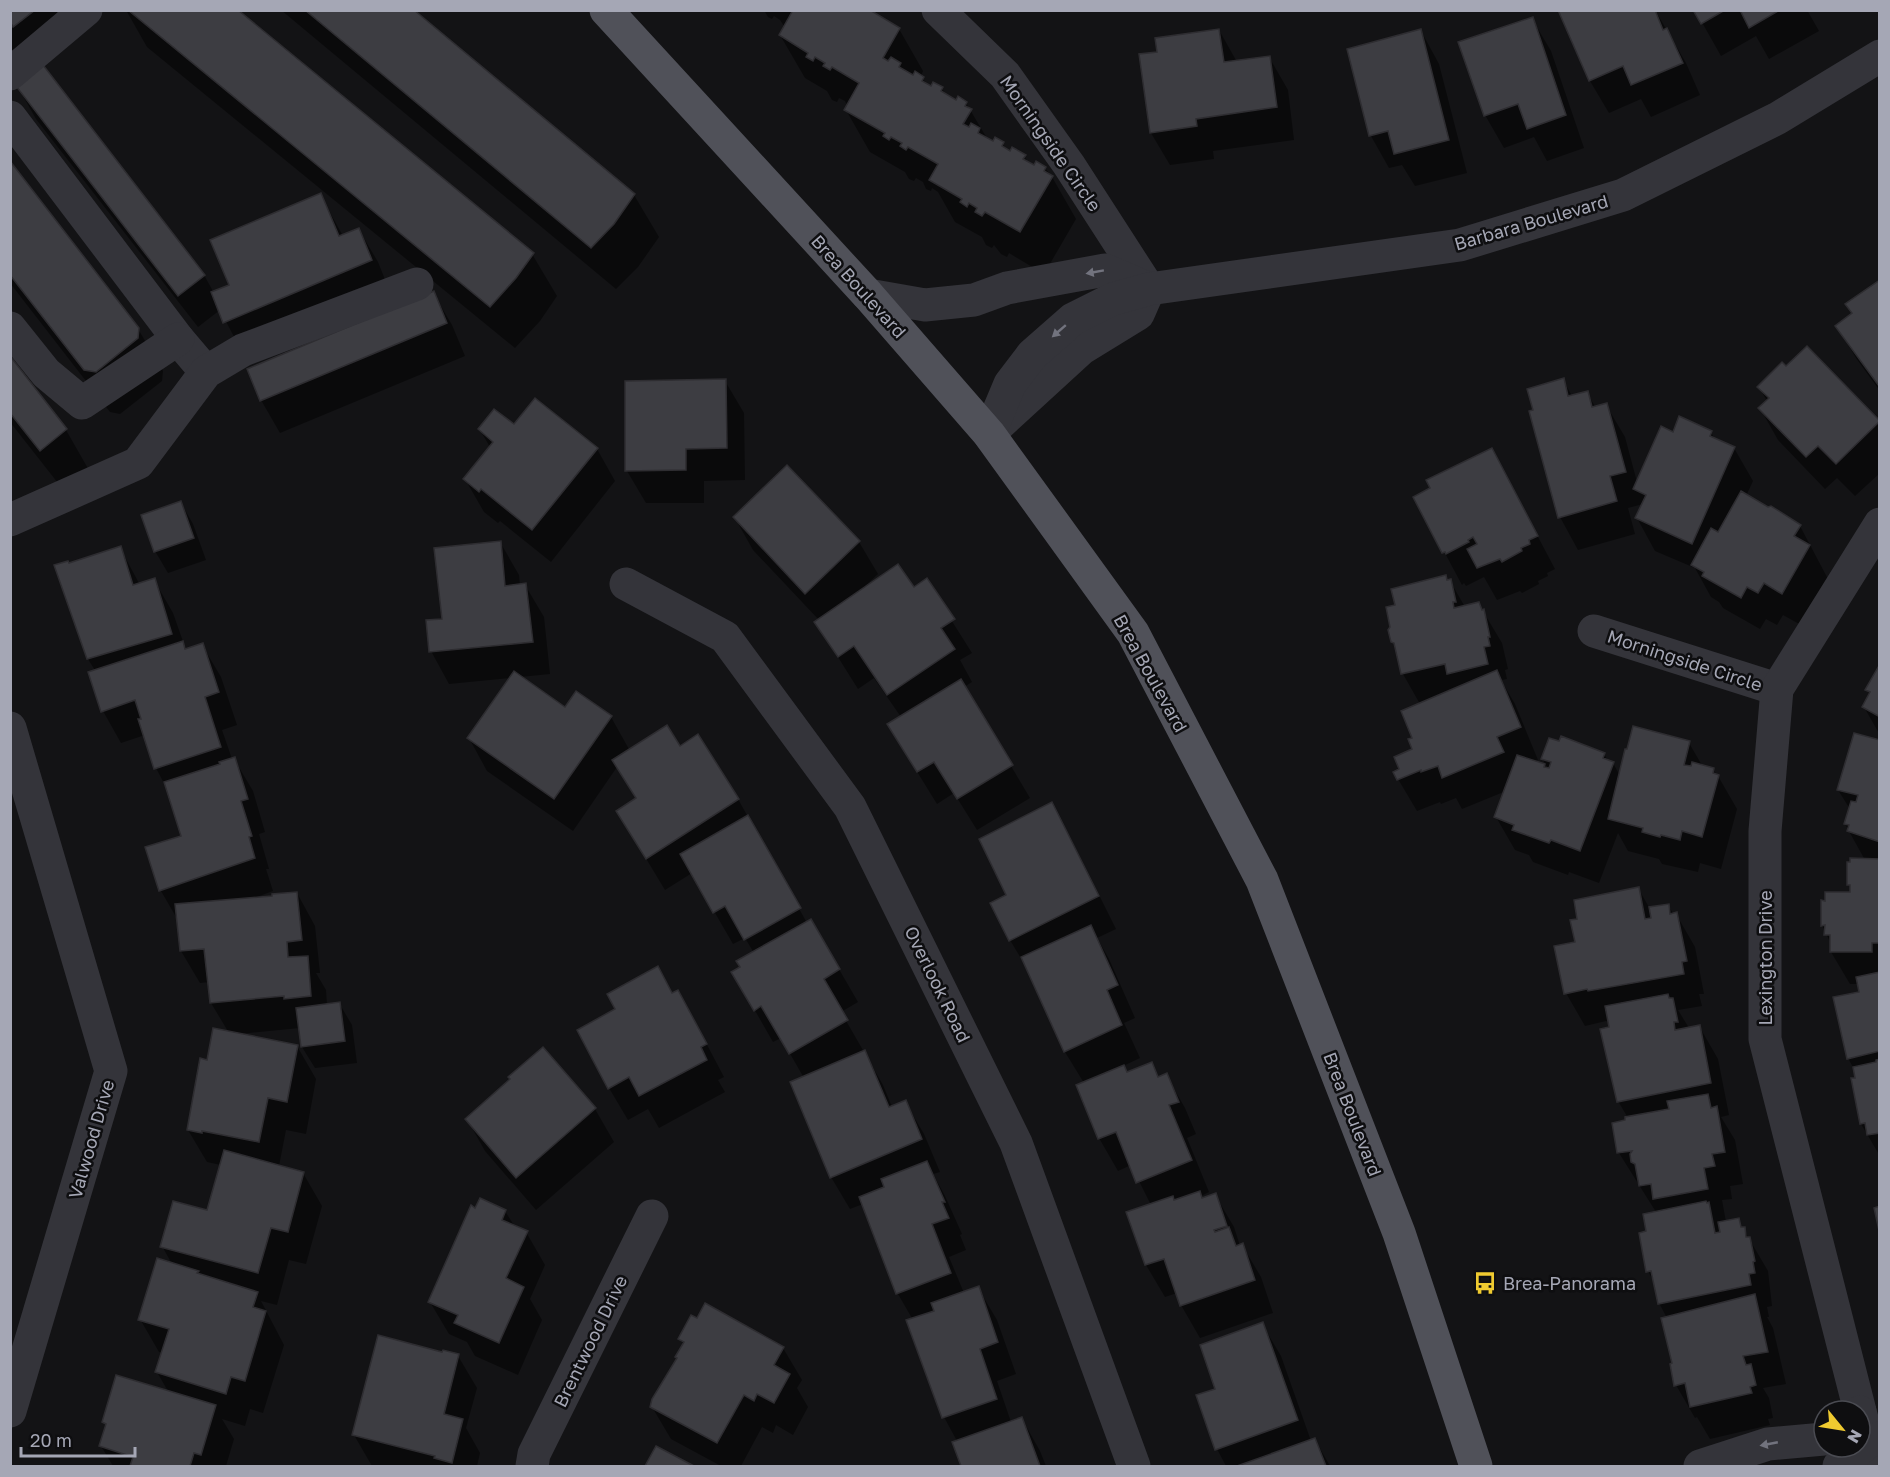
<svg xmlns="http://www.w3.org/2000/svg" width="1890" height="1477" viewBox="0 0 1890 1477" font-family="'Golos Text',sans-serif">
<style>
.shadow{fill:#0007}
.building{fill:#3d3d42;stroke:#2e2d31;stroke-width:1.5}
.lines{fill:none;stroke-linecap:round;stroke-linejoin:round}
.minor{stroke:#34343a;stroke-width:33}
.major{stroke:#505159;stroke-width:33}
.oneway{fill:#72737e}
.labels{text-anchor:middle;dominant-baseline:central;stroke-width:5;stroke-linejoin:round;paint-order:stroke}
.street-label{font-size:18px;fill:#a5a7b5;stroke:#0e0e10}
.poi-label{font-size:18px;fill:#a5a7b5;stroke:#0e0e10;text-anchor:start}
</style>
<rect width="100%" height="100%" fill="#131315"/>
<g class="shadow">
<polygon points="10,10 56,10 68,32 10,73"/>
<polygon points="126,10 236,10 532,254 557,296 540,321 515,348 147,47"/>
<polygon points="281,10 412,10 634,195 659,237 638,267 616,289"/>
<polygon points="764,10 867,10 899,29 923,71 921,76 928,86 942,88 946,96 956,102 966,103 988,140 1003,144 1007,151 1024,156 1029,164 1045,168 1052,177 1076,219 1044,274 1009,253 1007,257 1001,254 994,245 992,248 986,245 982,237 955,222 938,192 932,188 931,191 926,189 923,182 916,178 914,181 909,179 905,172 870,152 846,110 848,107 845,101 839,98 837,102 832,100 827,91 805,78 780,35 784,26 780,20 774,16 772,19 768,17"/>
<polygon points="1560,10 1655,10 1686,63 1700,95 1651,117 1641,99 1609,113 1590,81"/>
<polygon points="1695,10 1807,10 1819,31 1769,59 1756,36 1721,56"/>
<polygon points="1532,19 1551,51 1584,148 1547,161 1534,137 1504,148 1485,115"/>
<polygon points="1219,30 1237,62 1269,57 1288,90 1294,140 1213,151 1214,159 1170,165 1151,133 1159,53"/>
<polygon points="1421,31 1439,64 1467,173 1415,186 1402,165 1389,168 1371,136"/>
<polygon points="18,87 204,275 214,293 231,286 320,195 343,236 359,230 378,262 390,292 243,354 220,310 198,327 36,119"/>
<polygon points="10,163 138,329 163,371 162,381 120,414 110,412 10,283"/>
<polygon points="1880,281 1880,391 1856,358 1837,326 1853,314"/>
<polygon points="433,293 452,325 465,356 280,433 261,400 249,370"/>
<polygon points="1807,348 1880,424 1880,473 1855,496 1837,478 1825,489 1778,440 1760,408 1767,401 1759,387 1786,368"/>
<polygon points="10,359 66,430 90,472 65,492 10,422"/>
<polygon points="1563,380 1572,396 1587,393 1596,408 1606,405 1625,437 1637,482 1674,434 1711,432 1715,440 1734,448 1753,481 1746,496 1800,526 1828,579 1801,625 1783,615 1777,625 1766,619 1760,629 1723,608 1719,602 1711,597 1695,568 1655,551 1637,518 1643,504 1628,508 1635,534 1578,550 1560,517"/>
<polygon points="725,381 744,413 745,480 704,481 704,503 646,503 627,471"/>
<polygon points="514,427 597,449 615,481 551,562 500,521 498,523 484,512 465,479 490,447 480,430"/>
<polygon points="1492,450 1555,569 1547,573 1548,576 1538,581 1539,584 1522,593 1520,591 1497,600 1484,577 1466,586 1464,583 1462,585 1415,497"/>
<polygon points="181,503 193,524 206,560 168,573 155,551"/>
<polygon points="735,518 859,542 878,574 865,586 866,588 913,589 926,580 972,653 960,660 972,682 964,687 1030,798 977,830 954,793 937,804 908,757 901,717 874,678 858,689 816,622 819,620 753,550"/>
<polygon points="500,542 519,575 520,586 525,585 544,617 550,674 520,677 565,709 611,717 630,751 680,748 738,799 807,923 811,921 858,1002 841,1012 883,1085 892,1107 905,1102 924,1134 940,1172 933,1174 945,1196 962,1234 960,1235 966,1250 949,1257 964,1293 978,1288 997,1320 1016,1374 997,1381 1011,1422 1022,1419 1040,1451 1046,1466 962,1466 954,1443 957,1441 944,1417 908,1321 913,1320 898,1294 863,1204 850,1209 831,1177 804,1078 781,1038 773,1042 733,972 742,968 754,953 745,938 733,944 692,873 665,890 618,812 637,799 617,767 573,831 487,771 469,738 511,678 449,684 431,651 444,620"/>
<polygon points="120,548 140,585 154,580 173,613 186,650 202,645 221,677 237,725 222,730 232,759 234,759 253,791 265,832 259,834 269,869 266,869 273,891 251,899 297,893 315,926 320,973 316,973 326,990 327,1005 339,1003 352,1025 357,1063 315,1068 302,1047 300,1028 239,1034 297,1046 316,1079 306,1134 286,1130 279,1166 303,1173 322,1206 306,1264 289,1260 277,1305 261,1301 284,1345 263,1413 250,1409 245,1426 222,1419 234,1439 226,1466 113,1466 101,1446 107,1426 104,1422 169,1393 157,1372 163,1353 159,1352 140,1319 172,1264 162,1246 208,1212 221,1165 207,1162 188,1130 208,1062 229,1033 211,1003 209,982 200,983 181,951 179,922 161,891 147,848 183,837 167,789 156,768 145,735 121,743 103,711 96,672 88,659 56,566 69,565"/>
<polygon points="1446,577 1448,581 1450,581 1465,607 1478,603 1502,643 1508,669 1505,670 1507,679 1502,680 1502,682 1515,704 1538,760 1533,762 1547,767 1542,758 1604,754 1609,762 1613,763 1620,776 1689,743 1703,767 1713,770 1718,776 1737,809 1721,869 1700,863 1698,872 1662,864 1659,859 1628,851 1618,833 1599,883 1569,872 1568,875 1533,862 1529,855 1515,850 1496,817 1506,791 1462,809 1456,798 1441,804 1440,802 1417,811 1398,779 1414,750 1420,704 1403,674 1397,648 1393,641 1397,606"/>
<polygon points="1880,667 1880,735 1864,707 1870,695 1867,690"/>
<polygon points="1880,742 1880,1156 1861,1124 1852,1080 1856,1079 1855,1071 1848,1058 1861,993 1859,984 1850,984 1831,952 1831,944 1822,925 1852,894 1849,885 1865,860 1845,824 1850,809 1838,790"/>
<polygon points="1051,804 1070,837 1116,929 1097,938 1109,959 1135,1018 1124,1023 1140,1058 1123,1066 1127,1074 1151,1064 1159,1078 1166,1075 1185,1108 1196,1134 1187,1138 1209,1192 1201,1196 1203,1199 1215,1195 1234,1227 1240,1246 1242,1245 1261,1277 1273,1313 1200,1338 1181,1305 1177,1293 1165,1297 1146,1265 1128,1213 1151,1205 1131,1165 1118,1171 1099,1138 1084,1083 1065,1052 1029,972 1010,940 1008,895"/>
<polygon points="1638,888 1650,909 1668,905 1674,915 1676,914 1695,947 1704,994 1699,994 1702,1006 1678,1010 1689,1028 1699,1026 1718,1059 1729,1115 1721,1117 1735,1140 1743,1184 1730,1186 1732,1199 1722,1200 1726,1222 1738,1220 1768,1271 1772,1306 1767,1307 1769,1317 1767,1317 1773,1328 1786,1384 1763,1388 1769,1398 1773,1418 1768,1419 1770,1425 1710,1439 1697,1417 1695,1418 1676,1385 1667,1318 1659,1303 1655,1284 1648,1271 1648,1232 1656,1212 1619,1153 1628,1118 1618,1101 1610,1023 1606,1021 1585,1026 1566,993 1576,943"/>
<polygon points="673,995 696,1024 724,1077 718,1080 725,1092 659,1128 648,1109 628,1120 609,1088"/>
<polygon points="542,1049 595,1109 614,1142 536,1210 485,1151 467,1119"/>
<polygon points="476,1209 505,1211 515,1227 526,1232 545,1265 530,1299 542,1320 518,1375 475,1356 467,1342 449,1334 430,1302"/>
<polygon points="1262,1324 1281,1356 1311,1441 1315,1440 1330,1466 1226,1466 1217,1449 1217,1389"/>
<polygon points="680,1339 783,1348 802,1380 797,1388 808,1407 793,1435 776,1425 773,1433 762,1427 741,1466 721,1466 671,1439 652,1407 684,1346"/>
<polygon points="443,1354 458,1356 477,1388 466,1428 480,1453 477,1466 372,1466 354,1435"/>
<polygon points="656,1448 691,1466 647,1466"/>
</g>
<g class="building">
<polygon points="10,10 35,10 13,27 12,25 10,26"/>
<polygon points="128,10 238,10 534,253 516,278 490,307"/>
<polygon points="305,10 414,10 635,194 614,224 591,248"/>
<polygon points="793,10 870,10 900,28 883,58 888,61 891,57 901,63 899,67 913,75 915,71 924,77 922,81 931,86 933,82 943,87 941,91 956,100 958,96 967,102 965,106 972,109 963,124 969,127 971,123 980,128 978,133 993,141 995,137 1004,142 1002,146 1010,151 1012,147 1026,155 1023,159 1034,165 1036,161 1046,167 1044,171 1053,176 1020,232 985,212 982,216 975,212 977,208 969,203 967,207 960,202 962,199 929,180 938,164 908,147 906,150 900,146 902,143 891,137 889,140 883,136 885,133 844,110 859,83 832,67 830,70 823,66 825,63 815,57 813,61 806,57 808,53 779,35"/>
<polygon points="1558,10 1655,10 1663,30 1667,28 1683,63 1631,85 1623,66 1589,81"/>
<polygon points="1693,10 1725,10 1701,24"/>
<polygon points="1740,10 1780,10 1749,28"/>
<polygon points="1533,17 1566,115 1527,129 1518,104 1484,116 1458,42"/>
<polygon points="1219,29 1224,62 1270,56 1277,107 1196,119 1197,126 1150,133 1139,54 1157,52 1155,38"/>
<polygon points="1421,29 1449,140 1394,154 1388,131 1369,136 1347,49"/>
<polygon points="43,65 205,275 178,296 16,86"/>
<polygon points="10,161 139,328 138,338 96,372 84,370 10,275"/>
<polygon points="321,193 339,236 359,228 372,260 223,323 211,292 229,285 210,240"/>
<polygon points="1880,280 1880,386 1879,386 1835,326 1852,313 1845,304"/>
<polygon points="434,291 447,323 260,401 247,369"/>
<polygon points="1807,346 1880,421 1836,464 1818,446 1806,457 1758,408 1769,398 1757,387 1782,362 1786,366"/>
<polygon points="10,356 67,429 40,451 10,413"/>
<polygon points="1564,378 1568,396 1588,391 1592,407 1607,403 1626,472 1610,476 1617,501 1558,518 1529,411 1533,410 1527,389"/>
<polygon points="726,379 727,448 686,449 686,470 625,471 625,381"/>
<polygon points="535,398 598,448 532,530 481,489 479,492 463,479 493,442 478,429 494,409 514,424"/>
<polygon points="1679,416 1712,431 1710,436 1735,447 1692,544 1635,518 1646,495 1633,489 1661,426 1673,432"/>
<polygon points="1492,448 1538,536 1529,540 1530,544 1521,548 1522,551 1502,562 1500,559 1477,568 1467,549 1477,544 1473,537 1468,540 1469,542 1446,554 1445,552 1442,553 1413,497 1430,488 1426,480"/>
<polygon points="787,465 860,541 805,594 733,517"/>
<polygon points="1741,491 1768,507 1771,506 1801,525 1794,536 1810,545 1782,594 1764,583 1758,593 1747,587 1741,598 1702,576 1704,572 1691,565 1711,528 1718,532"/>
<polygon points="181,501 194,538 154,552 141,515"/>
<polygon points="501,541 505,586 526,583 533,642 429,652 426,620 442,619 434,548"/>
<polygon points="121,546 133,585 155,578 172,634 87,659 54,565 68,561 69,563"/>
<polygon points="898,564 914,587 927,578 955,619 941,628 955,649 887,695 854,646 838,657 814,622"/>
<polygon points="1446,575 1447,580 1451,579 1456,602 1453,602 1454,608 1479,602 1482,610 1484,609 1490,637 1488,637 1490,646 1484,647 1488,664 1447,674 1445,664 1401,674 1394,643 1391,642 1388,630 1390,627 1386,607 1395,605 1391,589"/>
<polygon points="183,641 185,649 203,643 219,692 205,697 221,747 154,769 138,719 141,719 135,700 101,712 88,672"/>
<polygon points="1880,664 1880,717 1862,707 1870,692 1865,690"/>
<polygon points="1497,670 1521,727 1497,737 1504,752 1442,778 1438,766 1421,772 1421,770 1397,780 1393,772 1399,769 1394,757 1412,749 1408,739 1412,738 1401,711"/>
<polygon points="514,671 565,707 576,691 612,716 554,799 467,738"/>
<polygon points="961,679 1013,765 957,799 934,762 917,772 887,724"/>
<polygon points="667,725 680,746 698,734 739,799 646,859 616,811 636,798 612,760"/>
<polygon points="1633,726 1690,741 1684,765 1691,766 1692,762 1714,768 1713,773 1719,775 1702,837 1682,831 1680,840 1661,835 1660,837 1642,832 1643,828 1608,819 1625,749 1627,749"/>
<polygon points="1854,733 1880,740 1880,842 1847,831 1849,825 1844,824 1851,801 1856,802 1858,795 1837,790"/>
<polygon points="1561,736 1605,753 1603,758 1614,762 1580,851 1551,840 1549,843 1512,830 1514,825 1494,817 1517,755 1545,764 1544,767 1549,768 1551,762 1541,759 1549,738 1559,741"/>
<polygon points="235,757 248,799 241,801 252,836 249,837 255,858 159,891 145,847 181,836 164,782 220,764 219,762"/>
<polygon points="1052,802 1099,896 1009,941 990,903 1006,895 979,839"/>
<polygon points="748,815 801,908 744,940 725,906 713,913 680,854"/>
<polygon points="1850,858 1880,859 1880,943 1872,943 1872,952 1830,952 1830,935 1824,935 1825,925 1821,926 1821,900 1825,901 1825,892 1850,892 1850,885 1847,885 1847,862 1850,862"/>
<polygon points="1639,887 1645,919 1651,918 1649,907 1669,904 1670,914 1677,912 1687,961 1682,962 1684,974 1588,991 1587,989 1564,994 1554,946 1575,942 1570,920 1577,919 1574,900"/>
<polygon points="297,892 302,940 287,942 288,957 308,956 311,996 284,999 284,996 210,1003 204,949 180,951 175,904 272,896 272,894"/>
<polygon points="811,919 840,969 824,979 848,1020 789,1054 761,1006 754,1011 731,972 740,967 736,961"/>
<polygon points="1091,925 1118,985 1107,990 1122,1025 1064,1052 1021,957"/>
<polygon points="658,966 672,993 678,990 707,1044 701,1047 707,1060 639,1096 629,1077 608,1089 577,1030 615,1009 607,994"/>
<polygon points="1880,972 1880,1051 1847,1059 1833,997 1859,992 1856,977"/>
<polygon points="1668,994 1669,998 1673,998 1678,1022 1674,1022 1675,1030 1700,1025 1711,1083 1617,1102 1600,1029 1609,1027 1605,1006"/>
<polygon points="340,1002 345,1041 301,1047 296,1008"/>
<polygon points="213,1028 298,1045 287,1102 268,1098 259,1142 202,1131 202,1133 187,1130 200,1058 207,1060"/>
<polygon points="543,1047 596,1108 516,1178 465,1119 510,1079 508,1077"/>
<polygon points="865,1050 889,1107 906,1100 922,1139 830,1178 790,1082"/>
<polygon points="1880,1059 1880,1133 1867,1135 1865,1123 1860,1124 1851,1078 1855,1078 1853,1067 1876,1062 1876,1060"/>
<polygon points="1152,1062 1158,1077 1167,1073 1179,1102 1169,1105 1192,1160 1136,1183 1116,1132 1098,1139 1076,1085 1124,1065 1127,1072"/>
<polygon points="1708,1094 1711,1108 1717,1106 1725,1152 1712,1154 1715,1166 1704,1168 1708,1189 1653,1199 1651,1184 1639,1186 1635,1164 1631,1162 1630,1154 1632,1151 1617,1153 1612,1123 1625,1120 1625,1117 1669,1109 1667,1101"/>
<polygon points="224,1150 304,1172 288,1232 271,1228 258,1273 160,1247 173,1201 207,1210"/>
<polygon points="927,1161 945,1202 942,1202 949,1218 932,1224 951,1273 896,1294 859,1197 884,1187 881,1179"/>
<polygon points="1200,1191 1202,1198 1216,1193 1227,1226 1214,1230 1215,1232 1229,1227 1236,1246 1243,1243 1255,1280 1180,1306 1164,1259 1145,1265 1126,1212 1173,1196 1174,1200"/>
<polygon points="480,1198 506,1210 502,1220 528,1231 506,1278 524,1287 499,1343 454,1323 458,1315 428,1302 471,1205 475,1208"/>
<polygon points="1706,1201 1707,1203 1709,1202 1715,1233 1720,1232 1718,1222 1739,1218 1741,1227 1745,1227 1746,1237 1750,1237 1755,1261 1753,1262 1755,1273 1749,1274 1751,1285 1658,1304 1651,1271 1646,1272 1639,1233 1646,1231 1643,1214"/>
<polygon points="1880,1206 1880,1235 1874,1208"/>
<polygon points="157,1258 199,1271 197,1273 258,1292 253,1307 266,1311 245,1381 231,1377 226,1394 155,1372 169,1329 138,1320"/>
<polygon points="979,1286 998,1342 980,1349 997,1399 942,1418 906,1320 934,1311 931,1303"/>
<polygon points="1755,1294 1768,1352 1743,1356 1746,1365 1751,1364 1756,1385 1750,1387 1752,1393 1690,1407 1685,1383 1674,1386 1670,1364 1672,1363 1661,1318"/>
<polygon points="705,1303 784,1347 774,1365 790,1374 774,1403 757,1394 754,1401 744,1395 717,1443 650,1407 652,1399 677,1358 675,1357 684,1342 678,1339 691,1315 697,1318"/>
<polygon points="1263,1322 1298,1420 1215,1450 1196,1395 1215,1389 1200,1345"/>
<polygon points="378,1335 442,1352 443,1350 459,1354 444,1414 463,1419 452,1463 434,1458 435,1456 352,1435"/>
<polygon points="116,1375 216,1405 201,1455 194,1453 190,1466 130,1466 133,1457 99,1446 106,1424 102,1422"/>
<polygon points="1022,1417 1040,1466 961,1466 952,1442"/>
<polygon points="1315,1438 1326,1466 1237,1466"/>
<polygon points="656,1446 694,1466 645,1466"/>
</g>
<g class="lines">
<g class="minor">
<polyline points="938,10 1005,75 1069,165 1149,289"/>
<polyline points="10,74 86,10"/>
<polyline points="10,117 178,339 206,372"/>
<polyline points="868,295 925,305 974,300 1007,288 1105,270 1149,289"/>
<polyline points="10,328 46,373 82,403 178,339"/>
<polyline points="997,426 1081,349 1138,314 1149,289"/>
<polyline points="989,434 1010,384 1032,355 1073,319 1113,299 1149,289 1460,245 1623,195 1778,118 1880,56"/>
<polyline points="10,520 138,463 206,372 243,350 417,284"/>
<polyline points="626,584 725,637 850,807 1016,1143 1134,1466"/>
<polyline points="1594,631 1777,689"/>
<polyline points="10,728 111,1071 10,1411"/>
<polyline points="1860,1411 1765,1039 1765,831 1777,689 1880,524"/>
<polyline points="1860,1412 1876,1466"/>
<polyline points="532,1466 534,1454 652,1216"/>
<polyline points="1700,1466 1768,1444 1824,1439"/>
<polyline points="1839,1466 1868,1442 1880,1438"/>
</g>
<polyline class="major" points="606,10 868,295 989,434 1133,633 1262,880 1399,1233 1476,1466"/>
</g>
<defs><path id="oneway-solid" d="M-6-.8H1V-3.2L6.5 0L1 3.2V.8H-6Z" transform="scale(1.5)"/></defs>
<g class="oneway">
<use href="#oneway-solid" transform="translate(1095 272) rotate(170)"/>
<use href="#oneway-solid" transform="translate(1059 331) rotate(139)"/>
<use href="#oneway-solid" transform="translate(1769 1444) rotate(169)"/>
</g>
<defs>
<g id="bus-bare" transform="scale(1.8)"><path d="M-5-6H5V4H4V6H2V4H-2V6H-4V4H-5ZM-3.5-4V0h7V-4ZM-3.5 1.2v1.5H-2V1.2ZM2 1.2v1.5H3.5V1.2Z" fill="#efca30" stroke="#0e0e10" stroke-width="2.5" paint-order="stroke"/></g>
</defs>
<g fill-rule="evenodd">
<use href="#bus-bare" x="1485" y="1283"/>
</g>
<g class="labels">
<g class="street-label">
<text transform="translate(1051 143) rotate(55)">Morningside Circle</text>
<text transform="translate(1531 222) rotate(-16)">Barbara Boulevard</text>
<text transform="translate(859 286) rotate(48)">Brea Boulevard</text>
<text transform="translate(1685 660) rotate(18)">Morningside Circle</text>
<text transform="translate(1151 673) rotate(61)">Brea Boulevard</text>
<text transform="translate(1765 958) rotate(-90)">Lexington Drive</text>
<text transform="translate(938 984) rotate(64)">Overlook Road</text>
<text transform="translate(1353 1114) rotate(69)">Brea Boulevard</text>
<text transform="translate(91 1139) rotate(-74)">Valwood Drive</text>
<text transform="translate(590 1341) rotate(-64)">Brentwood Drive</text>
</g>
<g class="poi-label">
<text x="1503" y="1283">Brea-Panorama</text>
</g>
</g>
<rect width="1890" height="1477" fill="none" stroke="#a5a7b5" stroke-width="24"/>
<g transform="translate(1842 1429) rotate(120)"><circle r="28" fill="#0e0e10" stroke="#4a4b52" stroke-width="1.5"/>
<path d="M0-4.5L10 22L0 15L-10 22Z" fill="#efca30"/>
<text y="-9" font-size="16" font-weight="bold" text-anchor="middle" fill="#a5a7b5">N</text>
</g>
<path d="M21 1447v9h114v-9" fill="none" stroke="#a5a7b5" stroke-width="3"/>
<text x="30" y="1447" font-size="18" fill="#a5a7b5" stroke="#0e0e10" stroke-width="4.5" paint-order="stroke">20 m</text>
</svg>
